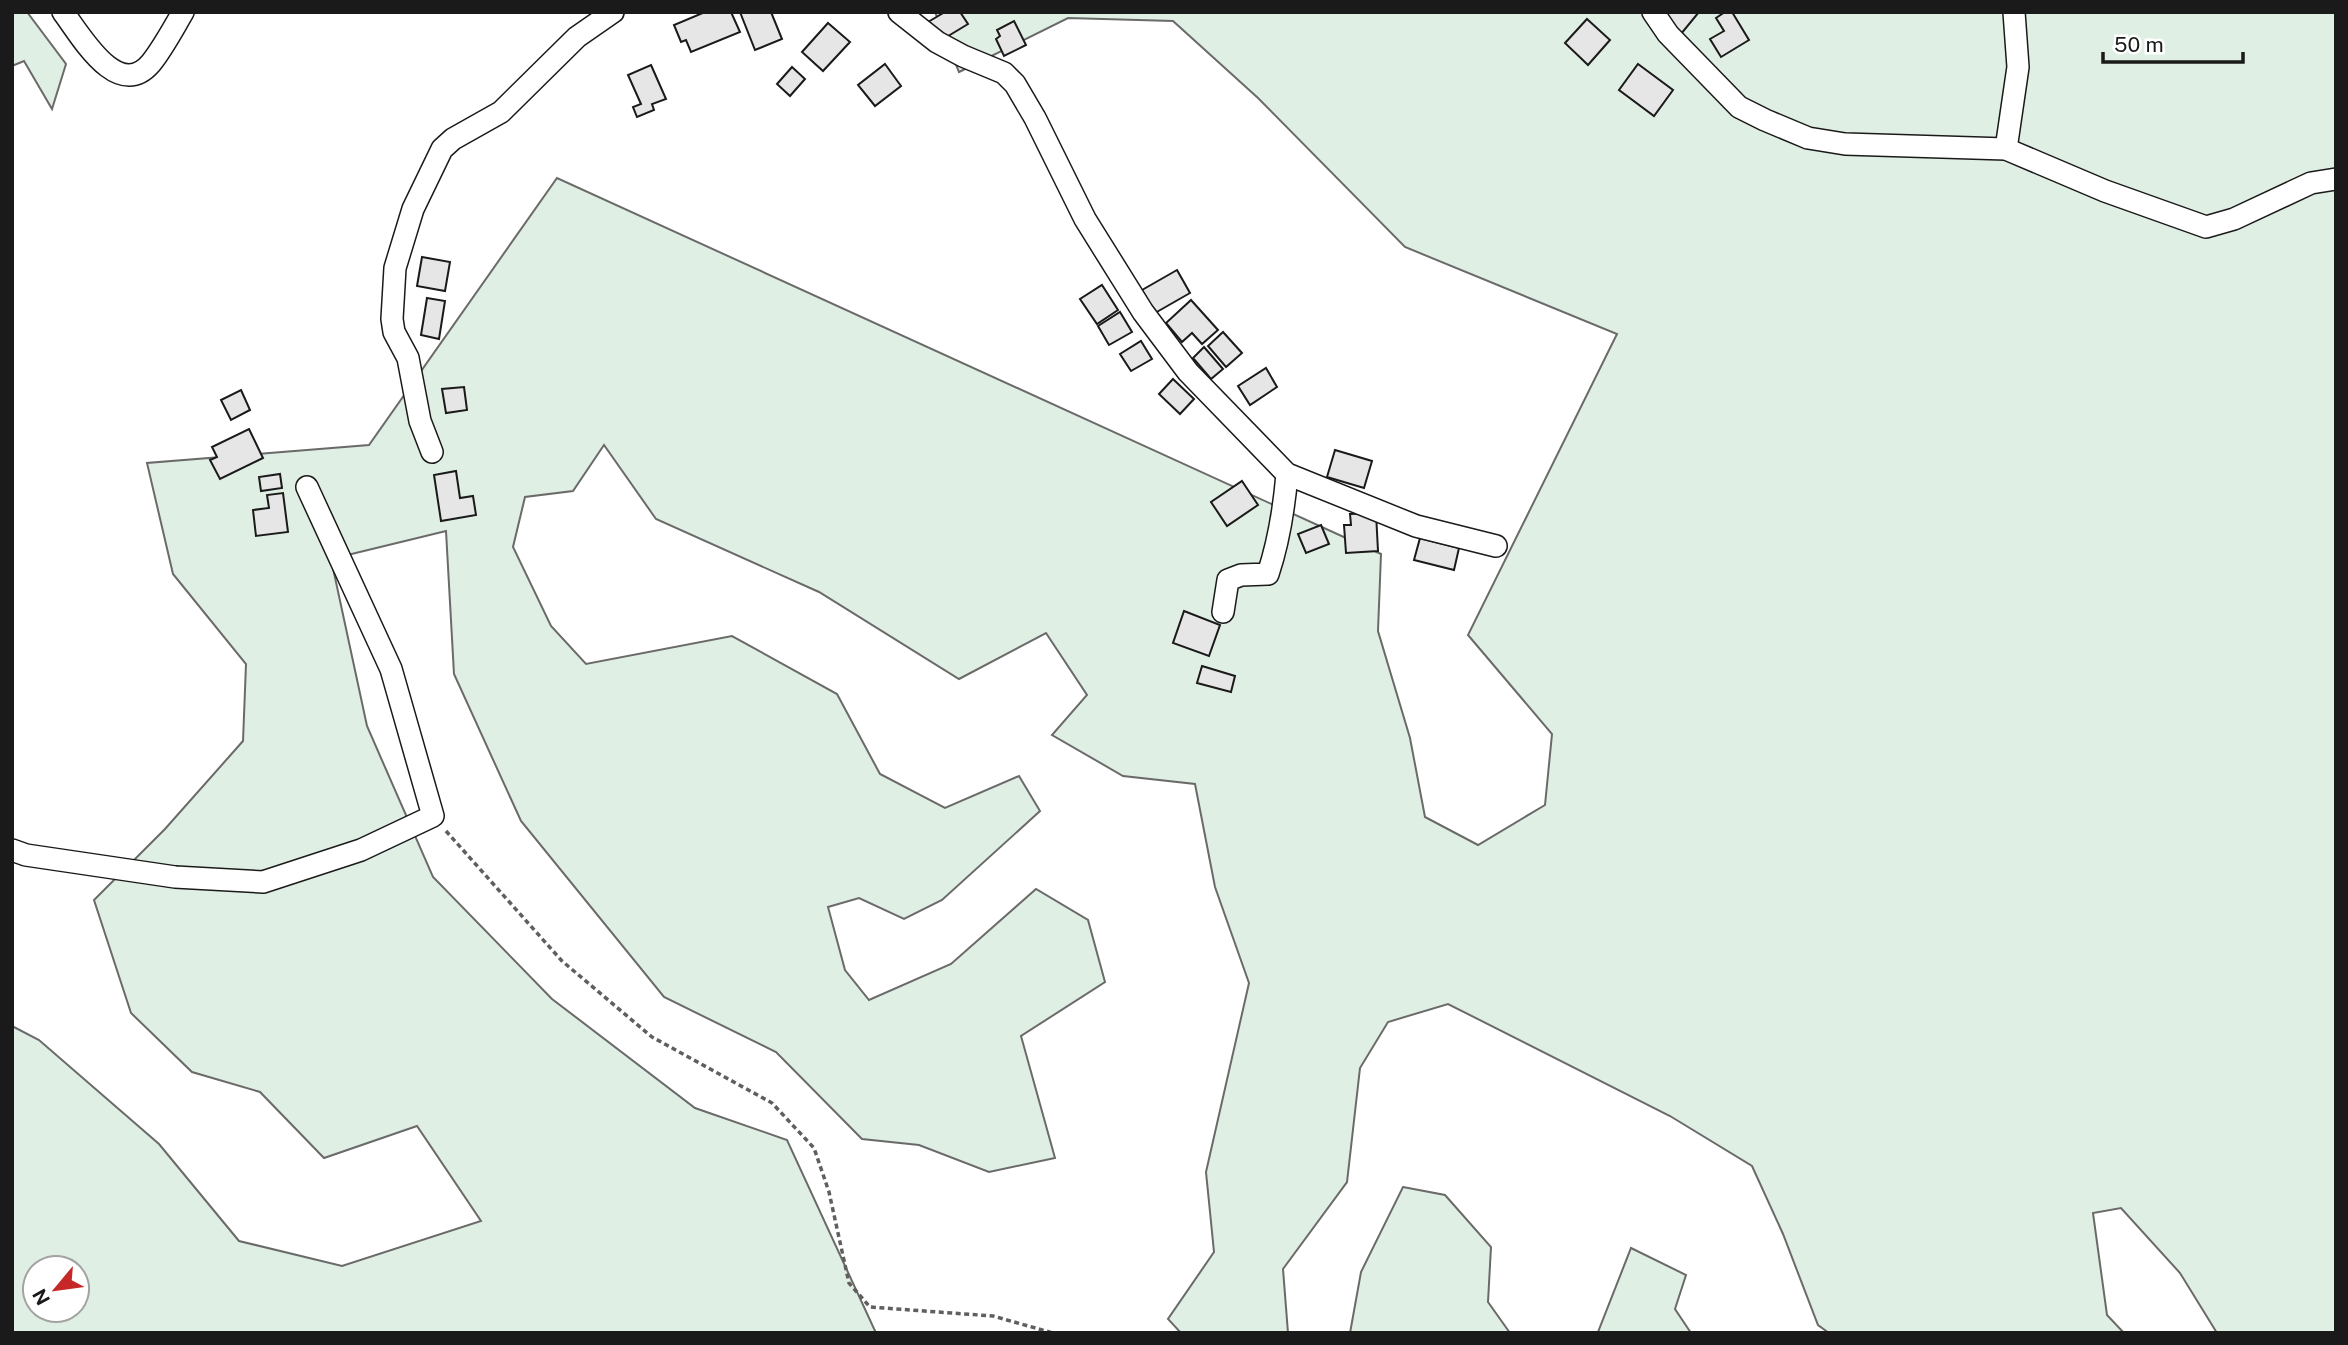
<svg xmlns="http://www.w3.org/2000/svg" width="2348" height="1345" viewBox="0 0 2348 1345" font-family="'Public Sans',sans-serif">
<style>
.green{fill:#e0efe3;stroke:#6a6a6a;stroke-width:2;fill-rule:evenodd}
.building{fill:#e6e6e6;stroke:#1a1a1a;stroke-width:2}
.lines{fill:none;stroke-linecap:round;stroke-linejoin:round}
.minor-casing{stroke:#1a1a1a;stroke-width:24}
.path{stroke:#5f5f5f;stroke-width:3.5;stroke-dasharray:5 3.5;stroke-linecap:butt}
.minor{stroke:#fff;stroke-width:21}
</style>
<rect width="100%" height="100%" fill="#fff"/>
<g class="green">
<polygon points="12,12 27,12 66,64 52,109 24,61 12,66"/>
<path d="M935 12H2336V1333H2217L2180 1273 2121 1208 2093 1213 2107 1315 2124 1333H1829L1818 1325 1783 1234 1752 1166 1670 1116 1448 1004 1388 1022 1360 1068 1347 1182 1283 1269 1288 1333H1181L1168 1319 1214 1252 1206 1172 1249 983 1215 887 1195 784 1123 776 1052 735 1087 695 1046 633 959 679 819 592 656 519 604 445 573 491 525 497 513 547 551 626 586 664 732 636 837 694 880 774 945 808 1019 776 1040 811 942 900 904 919 859 898 828 907 845 970 869 1000 951 964 1036 889 1088 920 1105 982 1021 1036 1055 1158 989 1172 919 1145 862 1139 776 1052 664 997 521 821 454 674 446 531 331 559 367 726 433 877 552 999 695 1108 787 1140 876 1333H12V1026L39 1040 159 1144 239 1241 342 1266 481 1221 417 1126 324 1158 260 1092 192 1072 131 1013 94 900 165 829 243 741 246 664 173 574 147 463 369 445 557 178 1381 554 1378 631 1410 738 1425 817 1478 845 1545 805 1552 734 1468 635 1617 334 1405 247 1258 98 1173 21 1068 18 959 72ZM35 1268H77V1310H35Z"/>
<polygon points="1403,1187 1445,1195 1491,1247 1488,1302 1510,1333 1350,1333 1361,1272"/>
<polygon points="1631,1248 1686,1275 1675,1309 1691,1333 1583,1333 1598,1332"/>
</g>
<g class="building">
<polygon points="705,12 731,12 740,32 691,52 686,40 681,42 674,25"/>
<polygon points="740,12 771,12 782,39 755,50"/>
<polygon points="945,12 960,12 968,24 940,41 928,22"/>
<polygon points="1659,12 1699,12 1681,34"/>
<polygon points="1725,12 1732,12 1749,40 1721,57 1710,39 1724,31 1716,18"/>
<polygon points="1587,19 1610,40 1588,65 1565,43"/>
<polygon points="1014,21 1026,45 1004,56 996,39 1000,36 997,30"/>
<polygon points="828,23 850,42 823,71 802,52"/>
<polygon points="885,64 901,86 875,106 858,85"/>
<polygon points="1638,64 1673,90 1654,116 1619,90"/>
<polygon points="651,65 666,99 652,104 654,110 637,117 633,107 641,104 628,75"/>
<polygon points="792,67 805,79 790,96 777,84"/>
<polygon points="422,257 450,262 445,291 417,286"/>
<polygon points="1177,270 1190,293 1155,313 1142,290"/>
<polygon points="1102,285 1118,310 1097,324 1080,299"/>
<polygon points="427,298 445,301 439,339 421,335"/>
<polygon points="1191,300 1218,330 1202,344 1192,333 1182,342 1166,323"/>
<polygon points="1120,312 1132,332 1109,345 1098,326"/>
<polygon points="1223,332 1242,353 1226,367 1208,346"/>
<polygon points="1141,341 1152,359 1131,371 1120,354"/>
<polygon points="1204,347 1223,369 1211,379 1193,358"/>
<polygon points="1266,368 1277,387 1250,405 1238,386"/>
<polygon points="1173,379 1194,399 1180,414 1159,394"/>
<polygon points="464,387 467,410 446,413 442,389"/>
<polygon points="241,390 250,410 231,420 221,400"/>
<polygon points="249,429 263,458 220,479 210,460 217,457 212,447"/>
<polygon points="1335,450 1372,461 1364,488 1327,477"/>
<polygon points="456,471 460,498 473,496 476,515 441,521 434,475"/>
<polygon points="280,474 282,488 261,491 259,477"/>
<polygon points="1242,481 1258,505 1227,526 1211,502"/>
<polygon points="283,493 288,532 256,536 253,510 269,508 267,495"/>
<polygon points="1376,513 1378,551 1346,553 1344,525 1351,525 1350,514"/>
<polygon points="1321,525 1329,544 1306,553 1298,534"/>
<polygon points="1420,538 1459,548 1454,570 1414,560"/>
<polygon points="1184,611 1220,625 1209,656 1173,643"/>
<polygon points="1202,666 1235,676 1231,692 1197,683"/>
</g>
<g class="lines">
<g class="minor-casing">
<g id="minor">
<path d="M63 12C81 36 118 102 151 63 163 48 173 29 183 12"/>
<polyline points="899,12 937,42 963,56 1004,73 1015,84 1035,118 1085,219 1143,312 1188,372 1287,474 1416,526 1496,546"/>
<polyline points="1653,12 1668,34 1739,107 1765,120 1808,138 1845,144 2006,149 2105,191 2206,227 2234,219 2311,183 2336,179"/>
<polyline points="2006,149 2018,67 2014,12"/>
<polyline points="432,452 420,421 408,358 394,332 392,319 395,268 413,209 442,149 453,139 501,112 577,37 613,12"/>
<path d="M1223 612 1228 580 1241 575 1268 574C1279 541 1284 509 1287 474"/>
<polyline points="12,850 26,855 175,877 263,882 361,850 433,816 391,669 307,487"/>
</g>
</g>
<polyline class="path" points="446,831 562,961 652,1037 772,1103 814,1148 829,1192 849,1283 870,1307 993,1316 1053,1333"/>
<use href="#minor" class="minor"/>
</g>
<rect width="2348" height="1345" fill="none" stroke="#1a1a1a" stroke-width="28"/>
<g transform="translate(56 1289) rotate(241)"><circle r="33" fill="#ffffff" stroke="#a3a3a3" stroke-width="2"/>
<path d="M0-5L12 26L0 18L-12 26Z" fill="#c62828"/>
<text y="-10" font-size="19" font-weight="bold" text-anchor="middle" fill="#1a1a1a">N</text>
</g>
<path d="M2103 52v10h140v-10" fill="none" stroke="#1a1a1a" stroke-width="3.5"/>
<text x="2114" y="52" font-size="21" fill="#1a1a1a" stroke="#ffffff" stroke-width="5" paint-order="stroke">50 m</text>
</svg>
